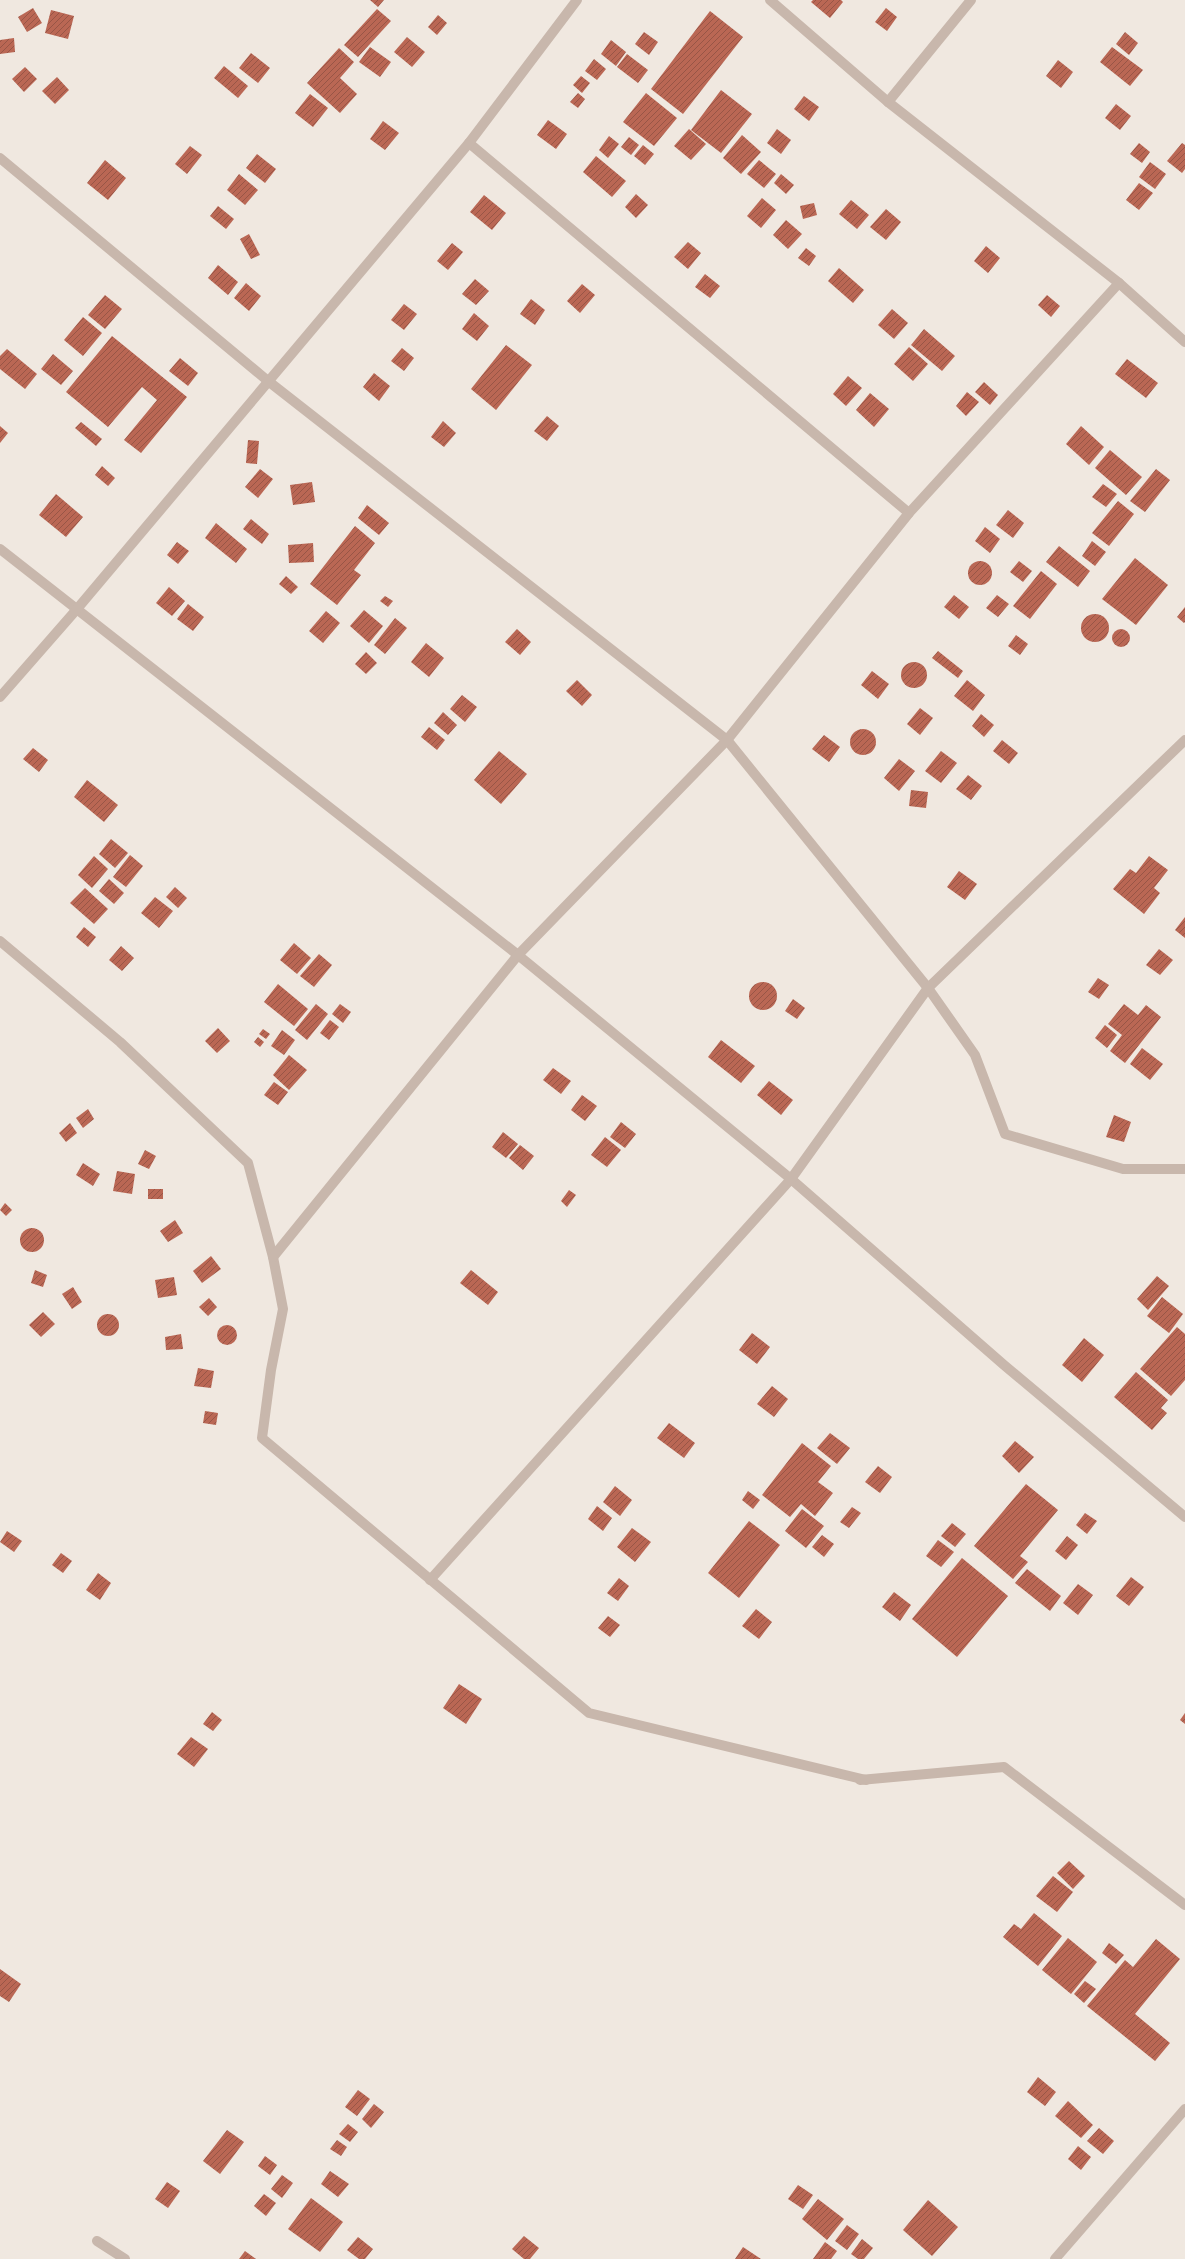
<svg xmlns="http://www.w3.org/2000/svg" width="1185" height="2259" viewBox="0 0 1185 2259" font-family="Quicksand,sans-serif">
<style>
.building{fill:url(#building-hatch)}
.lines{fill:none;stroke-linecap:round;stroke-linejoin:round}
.minor{stroke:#c8b7ac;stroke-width:10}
</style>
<defs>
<pattern id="building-hatch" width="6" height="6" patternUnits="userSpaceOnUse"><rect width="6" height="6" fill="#ba6754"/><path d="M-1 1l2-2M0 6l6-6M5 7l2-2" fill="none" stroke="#985546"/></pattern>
</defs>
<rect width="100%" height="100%" fill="#f0e8e0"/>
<g class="building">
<polygon points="370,0 384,0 378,7"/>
<polygon points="813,0 841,0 843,2 830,18 811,2"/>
<polygon points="33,8 42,23 27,32 18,17"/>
<polygon points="886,8 897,17 887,31 875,22"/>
<polygon points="377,9 391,21 358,57 344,45"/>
<polygon points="51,10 74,16 68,39 45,33"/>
<polygon points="710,11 743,37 683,114 651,89"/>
<polygon points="438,15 447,23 437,35 428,27"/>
<polygon points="644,32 658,42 649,55 635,44"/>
<polygon points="1125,32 1138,43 1129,55 1116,44"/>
<polygon points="407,37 425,52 412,67 394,52"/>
<polygon points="14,38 15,52 0,54 0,40"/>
<polygon points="611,40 626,52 616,66 601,54"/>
<polygon points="370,47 391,62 380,77 359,62"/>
<polygon points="1112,47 1143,70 1130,86 1100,62"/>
<polygon points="339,48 354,62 340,78 357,94 340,113 307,83"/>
<polygon points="251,53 270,68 258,83 239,68"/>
<polygon points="627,54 648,70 638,83 617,67"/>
<polygon points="594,59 606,69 597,80 585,71"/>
<polygon points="1058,60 1073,72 1061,88 1046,76"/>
<polygon points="224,66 248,86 238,98 214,78"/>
<polygon points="25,67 37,79 24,92 12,79"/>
<polygon points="581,76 590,83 582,93 573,85"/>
<polygon points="57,77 69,90 55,104 42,91"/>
<polygon points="721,90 752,114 721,153 691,130"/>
<polygon points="578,93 585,99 578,108 570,102"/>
<polygon points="646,93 677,118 654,146 623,122"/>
<polygon points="310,94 328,108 313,127 295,113"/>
<polygon points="804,96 819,107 809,121 794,109"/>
<polygon points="1116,104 1131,116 1120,130 1105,118"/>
<polygon points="548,120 567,134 556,149 537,135"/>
<polygon points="383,121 399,133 385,150 370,139"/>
<polygon points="689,129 706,144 691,160 674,146"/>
<polygon points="777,129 791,140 781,154 767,143"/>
<polygon points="742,135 761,152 741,174 723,158"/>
<polygon points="609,136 619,144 608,158 599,150"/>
<polygon points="629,137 639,145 631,155 621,147"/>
<polygon points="1139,143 1150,152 1142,163 1130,154"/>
<polygon points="1182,143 1185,145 1185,169 1182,173 1167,161"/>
<polygon points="643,145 654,154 645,165 634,156"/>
<polygon points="190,146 202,155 187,174 175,164"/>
<polygon points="257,154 276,169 265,183 246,168"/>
<polygon points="596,156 626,181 612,197 583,172"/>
<polygon points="105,160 126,178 108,200 87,183"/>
<polygon points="759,160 776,174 764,188 747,174"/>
<polygon points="1150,162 1166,174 1155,189 1139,177"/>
<polygon points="239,174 258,190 245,205 227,190"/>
<polygon points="781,174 794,185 786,194 774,183"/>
<polygon points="1139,183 1153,193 1139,210 1126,200"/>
<polygon points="636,194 648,205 636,218 625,207"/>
<polygon points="484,195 506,213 492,230 470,212"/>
<polygon points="762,198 776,210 761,228 747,216"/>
<polygon points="851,200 869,215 857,229 839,214"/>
<polygon points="814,203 817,215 803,219 800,206"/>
<polygon points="218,206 234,219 226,229 210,216"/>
<polygon points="886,209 901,222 886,240 870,227"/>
<polygon points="786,220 802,234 788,249 773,235"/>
<polygon points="249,234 260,255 251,259 240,239"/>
<polygon points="688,242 701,253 688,269 674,257"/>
<polygon points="452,243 463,252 448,270 437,261"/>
<polygon points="986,246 1000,258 988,273 974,261"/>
<polygon points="806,248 816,256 809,266 798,258"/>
<polygon points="218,265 238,282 228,295 208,278"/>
<polygon points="839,268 864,290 853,303 828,281"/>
<polygon points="705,274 720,286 710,298 695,287"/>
<polygon points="475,279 489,291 476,305 462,294"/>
<polygon points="246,283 261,296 249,311 234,298"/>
<polygon points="582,284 595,295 580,313 567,301"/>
<polygon points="105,295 122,309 105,329 88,315"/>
<polygon points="1047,295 1060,306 1051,317 1038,305"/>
<polygon points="531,299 545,310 535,325 520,314"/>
<polygon points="404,304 417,314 404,330 391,320"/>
<polygon points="892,309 908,323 894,339 878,325"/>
<polygon points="474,313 489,326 477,341 462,329"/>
<polygon points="83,317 102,333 83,356 64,340"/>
<polygon points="924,329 955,356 942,371 911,345"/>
<polygon points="112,336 187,397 141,453 124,440 157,400 142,387 108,427 66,392"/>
<polygon points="506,345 532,365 496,410 471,389"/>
<polygon points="909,347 928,364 913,381 894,364"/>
<polygon points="402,348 414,358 404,371 391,361"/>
<polygon points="7,349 37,374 25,389 0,369 0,356"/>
<polygon points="53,354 73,371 61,385 41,369"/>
<polygon points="180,358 198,373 188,386 169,371"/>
<polygon points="1127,359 1158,383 1146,398 1115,374"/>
<polygon points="374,373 390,386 379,401 363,387"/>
<polygon points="848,376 862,388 846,406 833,394"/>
<polygon points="984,382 998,395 990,405 975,392"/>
<polygon points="967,392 979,402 966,416 956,406"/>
<polygon points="870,393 889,409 874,427 856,410"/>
<polygon points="547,416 559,426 547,441 534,431"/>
<polygon points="443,421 456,433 444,447 431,437"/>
<polygon points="81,422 102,439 96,446 75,428"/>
<polygon points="0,426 8,433 0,443"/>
<polygon points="1081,426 1104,447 1089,465 1066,444"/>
<polygon points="248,440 259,441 257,464 246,463"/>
<polygon points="1110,450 1142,477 1126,495 1095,468"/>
<polygon points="102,466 115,478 108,486 95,475"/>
<polygon points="260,469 273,479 258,498 245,487"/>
<polygon points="1156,469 1170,480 1145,512 1130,501"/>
<polygon points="312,482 315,502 293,505 290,485"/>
<polygon points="1103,484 1117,494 1106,507 1092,497"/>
<polygon points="56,494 83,517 66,537 39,515"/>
<polygon points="1118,501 1134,514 1109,546 1092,533"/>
<polygon points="367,505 389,523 379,535 358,518"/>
<polygon points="1008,510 1024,523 1013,538 996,525"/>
<polygon points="251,519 269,534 262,544 243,529"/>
<polygon points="216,523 247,549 236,563 205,538"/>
<polygon points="355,526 375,543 354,570 361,575 337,605 310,584"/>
<polygon points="985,527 1000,539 990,553 975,541"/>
<polygon points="1092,541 1106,552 1095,566 1082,556"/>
<polygon points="177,542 189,551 178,564 167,555"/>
<polygon points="313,543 314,562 289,563 288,545"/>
<polygon points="1059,546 1090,571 1078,587 1046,562"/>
<polygon points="1135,558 1168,585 1136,625 1102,599"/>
<polygon points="1019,561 1032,571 1023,582 1010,572"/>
<circle cx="980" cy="573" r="12"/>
<polygon points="1041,571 1057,584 1030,619 1013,606"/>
<polygon points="286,576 298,587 291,594 279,584"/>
<polygon points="169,587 185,601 172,616 156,603"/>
<polygon points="954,595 969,607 959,619 944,607"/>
<polygon points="997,595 1009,604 998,617 986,608"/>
<polygon points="385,596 393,601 388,607 380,601"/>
<polygon points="188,604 204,617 193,631 177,619"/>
<polygon points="1185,607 1185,622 1184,623 1177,617"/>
<polygon points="364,610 383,626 369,643 350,626"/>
<polygon points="326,611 340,623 323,643 309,631"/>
<circle cx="1095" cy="628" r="14"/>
<polygon points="395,618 407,628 385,654 374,645"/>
<circle cx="1121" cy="638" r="9"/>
<polygon points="517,629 531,642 520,655 505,642"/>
<polygon points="1016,635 1028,644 1020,655 1008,646"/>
<polygon points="426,643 444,658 429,677 411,662"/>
<polygon points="938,651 963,671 958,678 932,658"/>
<polygon points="366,652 377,663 366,674 355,664"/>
<circle cx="914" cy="675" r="13"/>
<polygon points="872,671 889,684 878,699 861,685"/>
<polygon points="577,680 592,695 582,706 566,691"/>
<polygon points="967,680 985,695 973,711 954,696"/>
<polygon points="462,695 477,707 465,722 450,709"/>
<polygon points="920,708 933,718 920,735 907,724"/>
<polygon points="443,712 457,725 448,735 434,723"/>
<polygon points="981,714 994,725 984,737 972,726"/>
<polygon points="429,727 445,740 437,750 421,737"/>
<circle cx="863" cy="742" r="13"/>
<polygon points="824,735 840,747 829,762 812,749"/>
<polygon points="1002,740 1018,753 1009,764 993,751"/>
<polygon points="33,748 48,760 39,772 23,759"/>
<polygon points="499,751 527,774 501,804 474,780"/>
<polygon points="941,751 957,763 941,783 925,771"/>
<polygon points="899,759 915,771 899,791 884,778"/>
<polygon points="968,775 982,786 971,800 956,789"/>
<polygon points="87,780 118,805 104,822 74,797"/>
<polygon points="911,790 928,792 926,808 909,806"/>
<polygon points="111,839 128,853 115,868 99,854"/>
<polygon points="130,855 143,866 126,887 113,877"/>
<polygon points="94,856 108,869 92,888 78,875"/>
<polygon points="1149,856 1168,870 1154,888 1160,893 1144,914 1113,889 1130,869 1136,873"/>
<polygon points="959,871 977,884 965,900 947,887"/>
<polygon points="109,879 124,893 114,904 99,891"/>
<polygon points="175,887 187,898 178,908 166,897"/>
<polygon points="85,888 108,909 94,924 70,903"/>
<polygon points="155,897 173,911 159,928 141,913"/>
<polygon points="1185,917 1185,938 1175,930"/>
<polygon points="84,927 96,937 88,947 76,937"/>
<polygon points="294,943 311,958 297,974 280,960"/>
<polygon points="121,946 134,958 122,971 109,960"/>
<polygon points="1159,949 1173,960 1160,975 1146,965"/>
<polygon points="319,954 332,965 314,987 300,976"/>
<polygon points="1098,978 1109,985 1099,999 1088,992"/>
<circle cx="763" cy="996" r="14"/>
<polygon points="278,984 308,1009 294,1026 264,1002"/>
<polygon points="793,999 805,1008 797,1019 785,1011"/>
<polygon points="316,1004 328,1014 307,1040 295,1030"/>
<polygon points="340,1004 351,1012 343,1023 332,1014"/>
<polygon points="1124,1004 1138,1015 1146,1005 1161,1017 1125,1063 1110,1051 1122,1035 1108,1024"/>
<polygon points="330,1020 339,1027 329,1040 320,1033"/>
<polygon points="1105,1025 1117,1035 1107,1048 1095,1038"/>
<polygon points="218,1028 230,1041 217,1053 205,1041"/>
<polygon points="263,1029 270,1034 266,1039 259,1034"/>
<polygon points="282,1030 295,1040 284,1055 271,1046"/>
<polygon points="258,1037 264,1042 260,1047 254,1042"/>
<polygon points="721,1040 755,1066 741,1083 708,1057"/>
<polygon points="1142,1048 1163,1064 1150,1080 1130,1064"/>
<polygon points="289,1055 307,1070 289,1090 273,1075"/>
<polygon points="553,1068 571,1081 561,1094 543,1080"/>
<polygon points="769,1081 793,1100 781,1115 757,1095"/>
<polygon points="274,1082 288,1092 278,1105 264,1095"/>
<polygon points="582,1095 597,1106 585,1121 571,1110"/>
<polygon points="88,1109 94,1119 83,1128 76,1118"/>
<polygon points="1114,1115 1131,1122 1124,1142 1106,1137"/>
<polygon points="621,1122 636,1134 625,1148 610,1137"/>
<polygon points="70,1123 77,1133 66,1142 59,1133"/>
<polygon points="503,1132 518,1144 506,1158 492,1147"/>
<polygon points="605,1137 621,1150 607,1167 591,1155"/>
<polygon points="520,1145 534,1156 523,1170 509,1158"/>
<polygon points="145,1150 156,1156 149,1169 138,1164"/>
<polygon points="83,1163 100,1174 93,1186 76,1175"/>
<polygon points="117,1171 135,1174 132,1194 113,1191"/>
<rect x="148" y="1189" width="15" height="10"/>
<polygon points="569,1190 576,1195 567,1207 561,1201"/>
<polygon points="5,1203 12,1210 6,1216 0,1210"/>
<polygon points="175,1220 183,1233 168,1242 160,1231"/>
<circle cx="32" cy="1240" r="12"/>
<polygon points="211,1256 221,1269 202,1283 193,1271"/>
<polygon points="35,1270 47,1275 43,1287 31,1283"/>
<polygon points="471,1270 498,1292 488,1305 460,1283"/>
<polygon points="1157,1276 1169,1286 1148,1310 1137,1299"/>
<polygon points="174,1277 177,1295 158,1298 155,1280"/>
<polygon points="73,1287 82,1302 72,1309 62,1294"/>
<polygon points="1162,1297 1183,1314 1169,1333 1147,1316"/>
<polygon points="209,1298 217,1307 208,1316 199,1307"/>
<polygon points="43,1312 55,1324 41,1337 29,1325"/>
<circle cx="108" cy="1325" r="11"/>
<circle cx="227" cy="1335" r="10"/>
<polygon points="1177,1327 1185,1334 1185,1380 1171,1396 1140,1369"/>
<polygon points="752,1333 770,1347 757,1364 739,1350"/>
<polygon points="181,1334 183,1349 166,1350 165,1337"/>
<polygon points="1084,1338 1104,1355 1082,1382 1062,1365"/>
<polygon points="198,1368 214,1371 211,1388 194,1386"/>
<polygon points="1136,1372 1168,1400 1161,1408 1167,1413 1152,1430 1114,1397"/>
<polygon points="772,1386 788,1399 774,1417 757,1404"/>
<polygon points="205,1411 218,1413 216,1425 203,1423"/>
<polygon points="669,1423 695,1443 684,1458 657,1438"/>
<polygon points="830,1433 850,1448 837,1464 817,1448"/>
<polygon points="1015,1441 1034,1457 1019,1473 1002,1456"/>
<polygon points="802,1443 831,1466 818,1482 833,1493 815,1516 801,1504 790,1517 762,1495"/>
<polygon points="878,1466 892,1477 880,1493 865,1482"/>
<polygon points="1026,1484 1058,1510 1020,1556 1028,1562 1013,1579 974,1546"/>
<polygon points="615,1486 632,1500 620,1516 603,1502"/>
<polygon points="748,1491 760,1500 753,1509 742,1500"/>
<polygon points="597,1506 612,1518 603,1531 588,1519"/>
<polygon points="852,1507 861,1513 849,1528 840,1522"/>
<polygon points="802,1509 824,1526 806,1548 785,1531"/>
<polygon points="1085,1513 1097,1521 1087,1534 1076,1525"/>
<polygon points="749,1521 780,1545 739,1598 708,1573"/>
<polygon points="952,1523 966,1534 955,1547 941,1536"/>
<polygon points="632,1528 651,1542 635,1562 617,1547"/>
<polygon points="7,1531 22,1541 14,1552 0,1542"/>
<polygon points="822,1535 834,1544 824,1557 812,1547"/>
<polygon points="1067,1536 1078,1545 1066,1560 1055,1551"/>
<polygon points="938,1540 954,1552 941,1567 926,1556"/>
<polygon points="61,1553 72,1561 63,1573 52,1565"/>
<polygon points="962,1558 1008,1596 957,1657 912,1619"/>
<polygon points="1027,1569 1061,1596 1050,1611 1015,1583"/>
<polygon points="98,1573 111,1583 100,1600 86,1590"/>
<polygon points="1131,1577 1144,1587 1129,1606 1116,1596"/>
<polygon points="619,1578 629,1586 618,1601 607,1593"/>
<polygon points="1078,1584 1093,1595 1078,1615 1063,1603"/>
<polygon points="894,1592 911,1605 900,1621 882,1607"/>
<polygon points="756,1609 772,1622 759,1639 742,1626"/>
<polygon points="608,1616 620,1625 610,1637 598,1628"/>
<polygon points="459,1684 482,1699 466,1724 443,1708"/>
<polygon points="212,1712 222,1720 213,1731 203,1724"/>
<polygon points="1185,1713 1185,1724 1180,1720"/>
<polygon points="191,1737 208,1749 194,1767 177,1754"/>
<polygon points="1069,1861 1085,1876 1073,1889 1057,1873"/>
<polygon points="1053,1876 1073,1892 1057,1912 1036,1896"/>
<polygon points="1034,1913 1062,1936 1038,1966 1003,1937 1014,1924 1021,1929"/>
<polygon points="1068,1938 1097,1962 1071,1994 1042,1970"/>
<polygon points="1156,1939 1180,1959 1135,2014 1170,2043 1155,2061 1087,2006 1125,1960 1133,1967"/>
<polygon points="1109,1943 1124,1955 1116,1964 1102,1953"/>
<polygon points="0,1969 21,1984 9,2002 0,1996"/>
<polygon points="1085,1981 1096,1989 1084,2003 1074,1994"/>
<polygon points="1038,2077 1056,2092 1045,2106 1027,2092"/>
<polygon points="358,2090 370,2099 357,2116 345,2107"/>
<polygon points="1068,2101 1093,2125 1081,2138 1055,2116"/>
<polygon points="374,2104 384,2112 371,2128 362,2119"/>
<polygon points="348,2124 358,2132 350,2142 339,2134"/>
<polygon points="1099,2128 1114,2141 1103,2154 1087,2141"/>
<polygon points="227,2130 244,2142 220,2174 203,2161"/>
<polygon points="337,2140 347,2147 341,2156 330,2149"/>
<polygon points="1078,2146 1091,2157 1081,2170 1068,2159"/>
<polygon points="265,2156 277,2165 270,2175 258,2166"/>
<polygon points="330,2171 349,2184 338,2197 321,2184"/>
<polygon points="282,2175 293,2183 282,2198 271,2189"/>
<polygon points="167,2182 180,2191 168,2208 155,2199"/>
<polygon points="798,2185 813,2195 803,2209 788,2199"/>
<polygon points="264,2194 276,2203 266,2216 254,2206"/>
<polygon points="311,2198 343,2222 320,2252 288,2229"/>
<polygon points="818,2199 844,2219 827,2240 802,2219"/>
<polygon points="928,2200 958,2227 932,2256 903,2230"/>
<polygon points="847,2225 859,2234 847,2250 835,2241"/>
<polygon points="524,2236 539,2248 530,2259 524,2259 512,2249"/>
<polygon points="358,2237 373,2249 365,2259 359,2259 347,2250"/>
<polygon points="862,2239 873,2248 864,2259 858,2259 851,2254"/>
<polygon points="825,2242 837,2251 831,2259 813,2259"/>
<polygon points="743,2247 761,2259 735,2259"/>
<polygon points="245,2251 256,2259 239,2259"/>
</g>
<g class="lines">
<g class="minor">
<polyline points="770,0 888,102 1119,283 1185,342"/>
<polyline points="888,102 971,0"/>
<polyline points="469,143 909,513"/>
<polyline points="0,158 268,381 727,740 928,988 975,1055 1005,1134 1123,1169 1185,1169"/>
<polyline points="0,549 518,955 791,1179 1004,1365 1185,1517"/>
<polyline points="0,697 77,609 469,143 577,0"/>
<polyline points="0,941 120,1042 248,1163 273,1257 283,1309 271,1370 262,1438 589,1713 866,1780"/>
<polyline points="273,1257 518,955 727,740 909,513 1119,283"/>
<polyline points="430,1580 791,1179 928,988 1185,740"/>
<polyline points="860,1780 1004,1767 1185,1905"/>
<polyline points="97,2241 125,2259"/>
<polyline points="1055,2259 1185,2109"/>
</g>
</g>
</svg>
